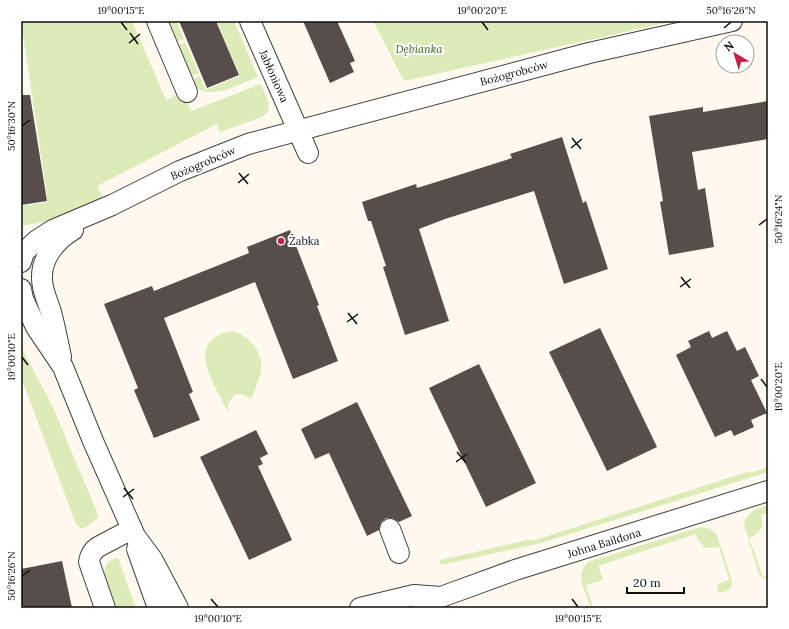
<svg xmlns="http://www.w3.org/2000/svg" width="789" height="629" viewBox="0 0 789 629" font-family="Lora,serif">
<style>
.green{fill:#dcebb8}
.building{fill:#574d4a}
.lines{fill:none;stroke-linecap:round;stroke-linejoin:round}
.street-casing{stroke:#414141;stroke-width:22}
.street{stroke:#fff;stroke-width:20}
.ticks{fill:none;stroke:#0e0e0e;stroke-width:1.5}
.poi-dot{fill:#c22347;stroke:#fff;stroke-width:1.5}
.labels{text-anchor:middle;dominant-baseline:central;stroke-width:4;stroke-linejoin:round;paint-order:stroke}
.park-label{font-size:11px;font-style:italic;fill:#3a681d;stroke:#fff}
.street-label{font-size:11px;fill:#0e0e0e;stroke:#fff}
.poi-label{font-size:11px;fill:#0e0e0e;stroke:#fff;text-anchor:start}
.neatline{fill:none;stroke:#0e0e0e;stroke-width:1.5}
.ticks-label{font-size:10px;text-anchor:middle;fill:#0e0e0e}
</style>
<rect width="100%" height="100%" fill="#fff9f0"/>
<g class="green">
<polygon points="21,21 132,21 166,100 184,92 191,111 261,84 269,104 268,111 262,117 220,132 217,124 97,186 104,199 48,221 21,226 21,206 48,202"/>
<polygon points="165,21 176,21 184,39 174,43"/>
<path d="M217 21H234L258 77C238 84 205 105 190 81L200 76 206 90 240 76Z"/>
<polygon points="373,21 674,21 404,81"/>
<polygon points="185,42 199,73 188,77 176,46"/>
<path d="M230 331C246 332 264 352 261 369 260 379 255 390 251 399L242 394 234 395 228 404V412C215 385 183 342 230 331Z"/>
<polygon points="21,347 52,405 99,517 85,528 80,528 76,524 21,377"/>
<polygon points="768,467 768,472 541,543 441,565 440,560 532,539 532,541 750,471 750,473"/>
<path d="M768 505V513L761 515C765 527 760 533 749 538L763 577 768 576V579C763 579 760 577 758 572L744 524C747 511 757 509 768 505Z"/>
<path d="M700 527 711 529 717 535 732 581V586L727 591 719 593 717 588 718 584 729 580 719 547 705 548 698 540 696 534 598 566 603 580 586 585 593 608H591C586 593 574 574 588 562Z"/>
<path d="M118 558 136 608H113C109 593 93 562 118 558Z"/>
</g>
<g class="building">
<polygon points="179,21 216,21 239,75 207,88"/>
<polygon points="303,21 337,21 355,61 350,63 354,72 330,83"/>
<polygon points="21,95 30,95 47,201 21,205"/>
<polygon points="768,101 768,139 692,152 698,190 705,188 714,247 669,255 660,202 663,201 649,116 703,107 703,112"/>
<polygon points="562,137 583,203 586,201 608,269 564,284 534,191 445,219 419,229 449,321 405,335 383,267 386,266 371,221 368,221 362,202 416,184 417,188 465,173 512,158 510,154"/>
<polygon points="290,230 319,305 317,306 338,361 293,379 255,282 164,318 193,392 189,394 200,420 154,438 134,390 138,388 104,304 152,286 154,291 249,253 247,247"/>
<polygon points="600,328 657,447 607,471 549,352"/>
<polygon points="709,331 712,338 727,331 737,351 745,347 759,376 751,380 767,413 751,420 754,427 734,436 731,430 715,437 676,355 691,347 688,341"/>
<polygon points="479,364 536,483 486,507 429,388"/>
<polygon points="357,402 412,516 399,522 392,518 386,518 381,522 379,530 367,536 329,453 315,459 301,429"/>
<polygon points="256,430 268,454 260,458 263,464 258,466 292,540 249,560 200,457"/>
<polygon points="62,561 72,608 21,608 21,569"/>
</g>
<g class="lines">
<g class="street-casing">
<g id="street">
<polyline points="157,21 187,92"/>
<polyline points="250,21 308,153"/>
<polyline points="21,262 24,252 36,241 53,230 112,205 180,171 248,144 589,53 732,21"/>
<polyline points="21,289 23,299 36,327 63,367 93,441 135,536 152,559 178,608"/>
<path d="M61 357C58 342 55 327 51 312 48 302 42 290 42 279 41 258 56 240 73 230"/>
<polyline points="390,529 399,553"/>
<polyline points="137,549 158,608"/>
<path d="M105 608 89 562C90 555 92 551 98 547L132 529"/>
<polyline points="360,608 414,595 441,597"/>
<polyline points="422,608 441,597 515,570 768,491"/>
</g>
</g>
<use href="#street" class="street"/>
</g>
<path class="ticks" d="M121 22 127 30M482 22 488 30M724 28 731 22M130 33 138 44M129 43 140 34M22 126 30 120M572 138 581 149M571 148 582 139M239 173 248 184M238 183 249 174M759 225 767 219M681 277 690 288M680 287 691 279M348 313 357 324M347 322 358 314M22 357 28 365M761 379 767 387M457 452 466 463M456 462 467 454M124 488 133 499M123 497 134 489M22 576 30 570M211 599 218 607M572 599 578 607"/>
<circle class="poi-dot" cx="281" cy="241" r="4"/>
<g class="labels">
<g class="park-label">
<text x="419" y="49">Dębianka</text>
</g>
<g class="street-label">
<text transform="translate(514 73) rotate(-15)">Bożogrobców</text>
<text transform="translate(274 76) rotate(66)">Jabłoniowa</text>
<text transform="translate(203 163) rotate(-23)">Bożogrobców</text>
<text transform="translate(604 543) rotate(-17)">Johna Baildona</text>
</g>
<g class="poi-label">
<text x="289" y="241">Żabka</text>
</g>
</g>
<rect width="789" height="629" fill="none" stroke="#ffffff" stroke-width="44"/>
<g transform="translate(735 54) rotate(322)"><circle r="19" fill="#ffffff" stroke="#9f9f9f"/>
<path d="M0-3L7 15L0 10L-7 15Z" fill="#c22347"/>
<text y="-6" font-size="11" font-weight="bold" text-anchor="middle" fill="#0e0e0e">N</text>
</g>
<path d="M627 587v6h57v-6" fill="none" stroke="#0e0e0e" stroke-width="2"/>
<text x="633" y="587" font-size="12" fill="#0e0e0e" stroke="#ffffff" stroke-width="3" paint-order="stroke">20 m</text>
<rect x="22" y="22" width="745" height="585" class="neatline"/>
<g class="ticks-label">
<text x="121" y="14">19°00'15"E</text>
<text x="482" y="14">19°00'20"E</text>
<text x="731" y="14">50°16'26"N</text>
<text transform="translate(11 126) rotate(-90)" y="4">50°16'30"N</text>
<text transform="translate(778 219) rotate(-90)" y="4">50°16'24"N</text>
<text transform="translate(11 357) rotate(-90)" y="4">19°00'10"E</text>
<text transform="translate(778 387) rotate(-90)" y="4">19°00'20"E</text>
<text transform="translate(11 576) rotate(-90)" y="4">50°16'26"N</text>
<text x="218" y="622">19°00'10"E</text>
<text x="578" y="622">19°00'15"E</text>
</g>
</svg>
